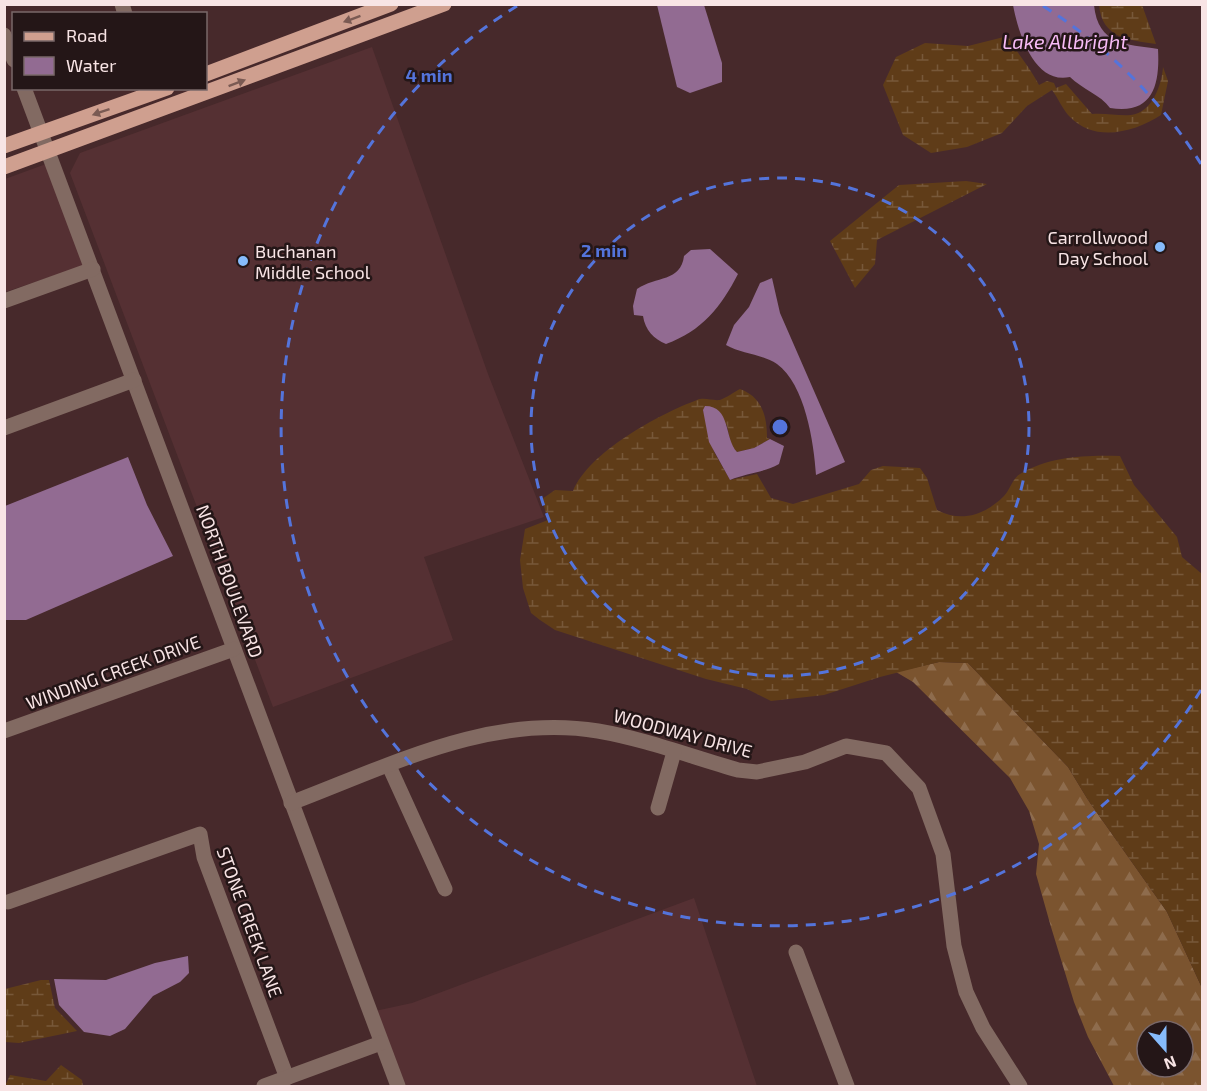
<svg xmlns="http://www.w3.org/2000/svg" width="1207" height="1091" viewBox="0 0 1207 1091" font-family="'Exo 2',sans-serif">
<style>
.built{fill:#553033}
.forest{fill:url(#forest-firs);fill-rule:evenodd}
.wetland{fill:url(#wetland-marsh)}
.water{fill:#926b92}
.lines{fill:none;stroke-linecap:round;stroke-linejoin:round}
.minor{stroke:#826a62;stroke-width:15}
.major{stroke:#cf9f8f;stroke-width:15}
.oneway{fill:#7a5a53}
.ring{fill:none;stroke:#5474db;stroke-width:3;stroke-dasharray:10 8}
.poi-dot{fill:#86bbfb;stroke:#241617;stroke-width:2}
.labels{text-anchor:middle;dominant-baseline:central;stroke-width:5;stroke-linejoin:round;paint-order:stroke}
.poi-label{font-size:18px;fill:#f8e4e5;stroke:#241617;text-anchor:end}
.street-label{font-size:18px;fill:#f8e4e5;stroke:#241617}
.water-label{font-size:20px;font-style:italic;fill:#f8bcf7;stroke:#241617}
.centre{fill:#5474db;stroke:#241617;stroke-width:3}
.ring-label{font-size:18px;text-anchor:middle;font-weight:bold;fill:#5474db;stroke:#241617;stroke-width:5;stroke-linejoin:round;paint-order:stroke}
</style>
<defs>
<pattern id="forest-firs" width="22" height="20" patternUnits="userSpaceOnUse" patternTransform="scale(1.5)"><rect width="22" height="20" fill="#7b542f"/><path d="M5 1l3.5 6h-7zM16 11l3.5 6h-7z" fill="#8e6c4d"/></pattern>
<pattern id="wetland-marsh" width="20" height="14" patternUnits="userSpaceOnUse" patternTransform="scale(1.5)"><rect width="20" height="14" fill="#5f3c18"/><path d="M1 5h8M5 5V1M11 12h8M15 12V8" fill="none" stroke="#775839"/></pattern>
</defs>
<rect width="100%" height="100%" fill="#47292b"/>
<g class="built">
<polygon points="372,47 488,374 544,517 424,557 453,640 273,707 70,173 80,153"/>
<polygon points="46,164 86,265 5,292 5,179"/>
<polygon points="694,898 757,1086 403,1086 375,1011 412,1003"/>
</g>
<path class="forest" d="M939 662 968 663 1068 767 1088 800 1167 912 1202 988V1086H1114L1088 1037 1074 1002 1051 927 1036 874 1039 844 1029 811 1010 778 913 682 896 672ZM1147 1031H1183V1067H1147Z"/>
<g class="wetland">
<path d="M1099 5H1142L1156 44C1128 40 1102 38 1099 5Z"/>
<path d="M1008 36C1017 54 1030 67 1039 85L1047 81 1054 83 1056 88 1066 84 1092 114C1106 113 1118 116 1131 115 1152 113 1162 84 1163 67L1168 81 1161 115C1135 132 1095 143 1070 117 1063 110 1058 98 1052 90L1027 106 1002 133 967 147 931 153 903 135 883 85 896 57 925 43 968 46Z"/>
<polygon points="966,181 987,184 877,240 875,264 855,288 830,241 899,185"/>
<path d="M740 389C762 397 767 416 767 438L770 439 754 448 737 452 731 446 727 425 703 410 714 452 730 480 757 474 771 498 793 504 859 484 871 470 883 466 920 468 927 478 937 510C961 523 985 515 1004 496 1010 490 1012 479 1020 474 1050 456 1086 455 1120 456L1134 485 1177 537 1182 557 1202 574V988L1167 912 1088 800 1068 767 968 663 939 662 880 677 824 695 771 701 747 689 706 679 555 630 540 620 531 613 523 588 520 560 525 529 548 520 542 499 555 490 573 491C589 452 659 414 697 400 704 397 712 401 720 400 726 398 734 392 740 389Z"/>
<polygon points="41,980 49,980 55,1008 77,1031 19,1043 5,1042 5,989"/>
<polygon points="61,1065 82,1080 83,1086 5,1086 10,1075 46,1081"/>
</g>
<g class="water">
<polygon points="657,5 704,5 722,63 722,82 690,93 677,87"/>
<path d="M1013 5H1094C1098 45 1126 44 1158 49 1160 85 1153 115 1110 108 1101 95 1082 89 1070 77 1034 85 1018 32 1013 5Z"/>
<path d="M710 249 738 274C721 307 702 331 666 344 654 339 645 330 643 316L634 315 633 306 637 289C656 276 681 282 684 256L691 250Z"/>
<path d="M772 278 780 313 845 462 816 475C814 443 805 384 777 364 762 354 742 354 726 345L734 325 749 307 760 283Z"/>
<path d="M705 406C731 406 724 438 737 452L754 448 770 439 784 446 779 464C763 473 747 473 730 480L709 442 703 410Z"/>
<polygon points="128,457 147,505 173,556 26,620 5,620 5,506"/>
<polygon points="188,956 189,973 180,982 153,996 125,1029 110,1036 84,1032 59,1005 54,979 106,980 155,963"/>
</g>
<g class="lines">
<g class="minor">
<polyline points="122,4 125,14"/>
<polyline points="4,35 14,60"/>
<polyline points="24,88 398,1086"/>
<polyline points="4,301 93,269"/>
<polyline points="4,428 134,380"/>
<polyline points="4,731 234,649"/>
<polyline points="389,766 445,889"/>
<path d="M291 803C389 766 490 713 598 731 645 739 692 757 738 770L757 772 805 762 846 746 886 753 919 788 943 854 954 946 966 992 983 1028 1020 1086"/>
<polyline points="658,808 674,752"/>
<polyline points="8,902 200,834 204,857 287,1078"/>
<polyline points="796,952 847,1086"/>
<polyline points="264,1086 381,1043"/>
</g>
<g class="major">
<polyline points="206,74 391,4"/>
<polyline points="4,146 167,88"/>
<polyline points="4,167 444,4"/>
</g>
</g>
<defs><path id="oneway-solid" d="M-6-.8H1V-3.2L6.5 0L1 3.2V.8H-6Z" transform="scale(1.5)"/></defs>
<g class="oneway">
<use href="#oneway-solid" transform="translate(352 19) rotate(160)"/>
<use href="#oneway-solid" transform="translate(237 83) rotate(-21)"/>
<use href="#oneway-solid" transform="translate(101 112) rotate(161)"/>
</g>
<g class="ring">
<circle cx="780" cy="427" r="249"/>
<path d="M1201 690A497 497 0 1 1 517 6M1043 6A497 497 0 0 1 1201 164"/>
</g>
<g class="poi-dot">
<circle cx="1160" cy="247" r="6"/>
<circle cx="243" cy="261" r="6"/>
</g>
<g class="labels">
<g class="poi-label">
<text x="1148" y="237">Carrollwood<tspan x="1148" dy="21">Day School</tspan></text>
<text x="255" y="251" text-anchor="start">Buchanan<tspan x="255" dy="21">Middle School</tspan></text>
</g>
<g class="street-label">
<text transform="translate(230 581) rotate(70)">NORTH BOULEVARD</text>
<text transform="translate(113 672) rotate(-20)">WINDING CREEK DRIVE</text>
<text transform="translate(683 733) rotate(15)">WOODWAY DRIVE</text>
<text transform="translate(250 922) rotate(70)">STONE CREEK LANE</text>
</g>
<g class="water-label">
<text x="1065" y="41">Lake Allbright</text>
</g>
</g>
<circle cx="780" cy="427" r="9" class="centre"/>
<g class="ring-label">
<text x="429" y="82">4 min</text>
<text x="604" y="257">2 min</text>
</g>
<rect width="1207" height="1091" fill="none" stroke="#f8e4e5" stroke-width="12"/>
<rect x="12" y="12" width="195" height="78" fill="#241617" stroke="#796869" stroke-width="1.5"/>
<rect x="24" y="32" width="30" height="9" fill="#cf9f8f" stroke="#796869" stroke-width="1.5"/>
<text x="66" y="42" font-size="18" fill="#f8e4e5">Road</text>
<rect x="24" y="57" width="30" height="18" fill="#926b92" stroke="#796869" stroke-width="1.5"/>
<text x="66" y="72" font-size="18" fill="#f8e4e5">Water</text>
<g transform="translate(1165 1049) rotate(159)"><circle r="28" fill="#241617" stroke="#796869" stroke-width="1.5"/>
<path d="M0-4.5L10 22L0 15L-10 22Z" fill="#86bbfb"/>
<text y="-9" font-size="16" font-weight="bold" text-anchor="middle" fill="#f8e4e5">N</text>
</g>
</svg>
